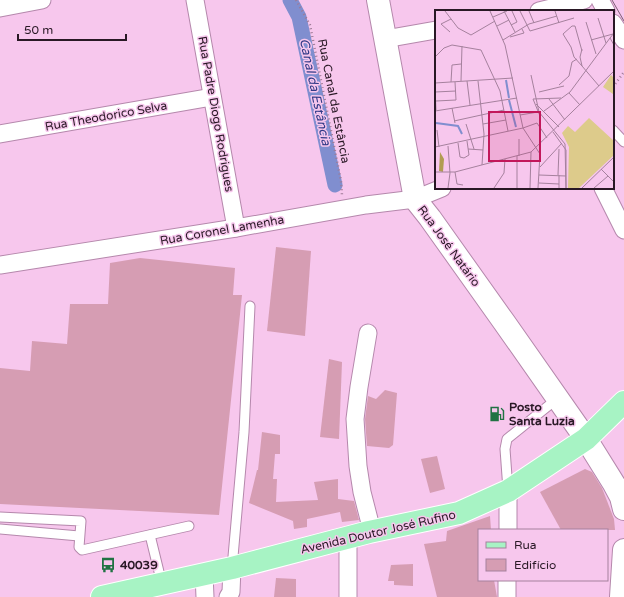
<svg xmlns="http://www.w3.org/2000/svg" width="624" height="597" viewBox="0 0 624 597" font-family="'Varela Round',sans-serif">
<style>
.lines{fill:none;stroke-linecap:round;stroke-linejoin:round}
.canal{stroke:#808ecf;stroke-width:15}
.building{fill:#d69db3}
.service-casing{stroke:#b588ac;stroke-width:11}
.minor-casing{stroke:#b588ac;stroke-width:19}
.secondary-casing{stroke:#b588ac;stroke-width:24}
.primary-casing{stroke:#fff;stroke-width:24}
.path{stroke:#9e7b96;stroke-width:2.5;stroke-dasharray:1 3;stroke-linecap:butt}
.service{stroke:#fff;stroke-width:9}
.minor{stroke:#fff;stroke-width:17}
.secondary{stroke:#fff;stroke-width:22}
.primary{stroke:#a7f3c4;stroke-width:22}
.tram{stroke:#7d5f76;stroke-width:1}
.labels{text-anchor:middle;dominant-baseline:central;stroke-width:3;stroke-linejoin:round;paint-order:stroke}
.street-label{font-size:12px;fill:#291825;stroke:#f7c7ed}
.poi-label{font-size:12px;font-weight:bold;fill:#291825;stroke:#f7c7ed;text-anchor:start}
.water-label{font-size:13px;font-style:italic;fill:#313a87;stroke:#f7c7ed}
.inset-river{fill:none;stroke:#808ecf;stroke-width:2}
.inset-road{fill:none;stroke:#a5819d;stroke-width:1}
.view{fill:#c2185b;fill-opacity:0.15;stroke:#c2185b;stroke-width:2}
.inset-edge{fill:none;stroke:#291825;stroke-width:2}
</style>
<rect width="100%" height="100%" fill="#f7c7ed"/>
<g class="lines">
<polyline class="canal" points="290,0 299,17 335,185"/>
</g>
<g class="building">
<polygon points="276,247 311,251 305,336 267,331"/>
<polygon points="140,258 235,268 233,295 242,295 219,515 0,504 0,368 30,371 32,341 67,344 70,304 108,304 110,263"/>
<polygon points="329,359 342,362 339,439 320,437"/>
<polygon points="385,390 397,393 393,445 389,448 367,446 365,419 368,396 376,399"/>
<polygon points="262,432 280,435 280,454 275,454 273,479 277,479 276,502 318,500 314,482 338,479 338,499 354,501 359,520 342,522 340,512 307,519 307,527 294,529 293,521 249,503 257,470 258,470"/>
<polygon points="437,456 445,489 430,493 421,459"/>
<polygon points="585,469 592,472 602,488 614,519 615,530 561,530 540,492"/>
<polygon points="490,516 491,530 479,530 479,580 494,580 497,597 437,597 424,544 446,541 447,531"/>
<polygon points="413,564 413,586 394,585 394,581 388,581 391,565"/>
<polygon points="276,578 296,579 296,597 274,597"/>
</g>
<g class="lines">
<g class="service-casing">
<g id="service">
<polyline points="613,130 624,142"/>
<polyline points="508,490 505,449 507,439 558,398"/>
<polyline points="0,517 81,521 79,547 82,550 189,526"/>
<polyline points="0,529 79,536"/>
<polyline points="150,535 162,584"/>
<polyline points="232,568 244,432 250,306"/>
</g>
</g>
<g class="minor-casing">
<g id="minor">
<polyline points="195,0 236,228"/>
<polyline points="600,0 606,11"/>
<polyline points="0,8 42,0"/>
<polyline points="539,11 584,0"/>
<polyline points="613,23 624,40"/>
<polyline points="385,39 436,30"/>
<polyline points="0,134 212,97"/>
<polyline points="603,188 624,230"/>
<polyline points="0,265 236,228 366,205 415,199 442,188"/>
<polyline points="368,333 359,387 355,419 358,466 362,492 372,531"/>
<polyline points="508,530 508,491"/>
<polyline points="204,574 205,597"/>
<polyline points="228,597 231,592 232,568"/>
<polyline points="348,597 348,538"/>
<polyline points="507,597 507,580"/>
</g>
</g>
<g class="secondary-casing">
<g id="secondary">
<polyline points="378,0 415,199 430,218 504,322 586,439 614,484 621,497 624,509"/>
<polyline points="621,597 624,550"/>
</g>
</g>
<g class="primary-casing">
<polyline id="primary" points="102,597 232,568 369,532 459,513 508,491 586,439 624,402"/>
</g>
<g class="path">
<polyline points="296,0 310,25 341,181 342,195"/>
<polyline points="613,87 624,72"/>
</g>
<use href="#service" class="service"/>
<use href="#minor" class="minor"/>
<use href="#secondary" class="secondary"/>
<use href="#primary" class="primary"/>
<polyline class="tram" points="612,0 624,21"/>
</g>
<defs>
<g id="fuel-bare" transform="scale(1.2)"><path d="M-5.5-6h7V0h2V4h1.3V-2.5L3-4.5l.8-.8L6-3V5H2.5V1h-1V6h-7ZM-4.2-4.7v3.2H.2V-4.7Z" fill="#207243" stroke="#f7c7ed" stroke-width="2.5" paint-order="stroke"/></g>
<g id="bus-bare" transform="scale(1.2)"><path d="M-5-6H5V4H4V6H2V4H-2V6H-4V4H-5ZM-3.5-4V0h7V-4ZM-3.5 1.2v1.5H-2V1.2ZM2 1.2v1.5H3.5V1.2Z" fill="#207243" stroke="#f7c7ed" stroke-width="2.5" paint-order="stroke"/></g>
</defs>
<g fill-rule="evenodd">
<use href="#fuel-bare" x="497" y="414"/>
<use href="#bus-bare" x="108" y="565"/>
</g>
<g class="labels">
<g class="street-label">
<text transform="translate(334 101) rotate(79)">Rua Canal da Estância</text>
<text transform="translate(216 114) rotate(80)">Rua Padre Diogo Rodrigues</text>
<text transform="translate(106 116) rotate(-10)">Rua Theodorico Selva</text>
<text transform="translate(222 230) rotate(-10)">Rua Coronel Lamenha</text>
<text transform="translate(449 246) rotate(54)">Rua José Natário</text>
<text transform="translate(378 532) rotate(-13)">Avenida Doutor José Rufino</text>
</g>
<g class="poi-label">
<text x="509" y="407">Posto<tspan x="509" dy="14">Santa Luzia</tspan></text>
<text x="120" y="565">40039</text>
</g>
<g class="water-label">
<text transform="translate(315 92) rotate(78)">Canal da Estância</text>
</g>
</g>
<g transform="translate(435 10)">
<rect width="179" height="179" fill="#f7c7ed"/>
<path d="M176 65 179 68 178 84 168 77ZM154 108 179 131V145L144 178H133L134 137 127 123 133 116 140 122Z" fill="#ddcb8b"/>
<path d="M5 142 9 149 8 162 4 161Z" fill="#b19c51"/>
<path class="inset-river" d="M71 70 74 88M74 90 81 117M1 113 23 116 27 124"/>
<path class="inset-road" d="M10 1 23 18 36 25 60 11M55 1 70 35 88 118 105 144 103 178M69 1 80 22M85 1 95 21 139 8M94 1 99 13M120 1 124 13M58 7 72 1M163 8 171 33M151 12 161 44M76 15 82 12 77 1M62 16 74 10M15 22 6 14 16 9M179 23 175 28 179 35M75 27 89 23 87 19M68 30 94 14 122 6M156 30 178 24M147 39 145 47 147 56 164 76M0 47 9 38 17 35 46 40 65 81 73 121M147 56 139 47 136 37 128 24 137 16H140L147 41M96 65 104 102 130 134 131 178M26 71 27 36M32 71 35 95M43 71 49 124 47 155M16 72 17 55 26 54M0 73 78 68M124 75 134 66 137 52 142 49M0 79 1 100M0 82 21 81M104 82 129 76M134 83 145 95M114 89 130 110M1 91 21 90 20 72M101 94 124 117M17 98 20 113M0 101 82 88M109 101 135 82 175 28M85 105 103 102M105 106 98 89 126 88M19 111 69 100M31 114 39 139M48 114 71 110M2 120 4 137M118 122 131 140V178M84 129V146M23 133 25 147 29 148 34 145 32 131M13 136 15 163 13 178M0 137 88 118 102 113 112 128M33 139 48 140M105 157 127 133M166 159 178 171M0 162H20L96 142 179 61M20 162 22 174 28 175M104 165 131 166M123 165 124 139M104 173 124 174M59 178 69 163 70 149M82 178V146M95 178 96 142M124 178V165M147 178 179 147M159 178 173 166"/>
<path class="view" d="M54 102H105V151H54Z"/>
<rect width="179" height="179" class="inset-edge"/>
</g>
<rect x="478" y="529" width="130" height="52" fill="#f7c7ed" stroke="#a5819d"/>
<rect x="486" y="542" width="20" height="6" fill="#a7f3c4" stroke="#a5819d"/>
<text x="514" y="549" font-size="12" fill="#291825">Rua</text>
<rect x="486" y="559" width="20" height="12" fill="#d69db3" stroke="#a5819d"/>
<text x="514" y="569" font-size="12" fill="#291825">Edifício</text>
<path d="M18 34v6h108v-6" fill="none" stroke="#291825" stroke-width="2"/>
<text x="24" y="34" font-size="12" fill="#291825" stroke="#f7c7ed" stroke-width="3" paint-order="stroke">50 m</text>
</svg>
